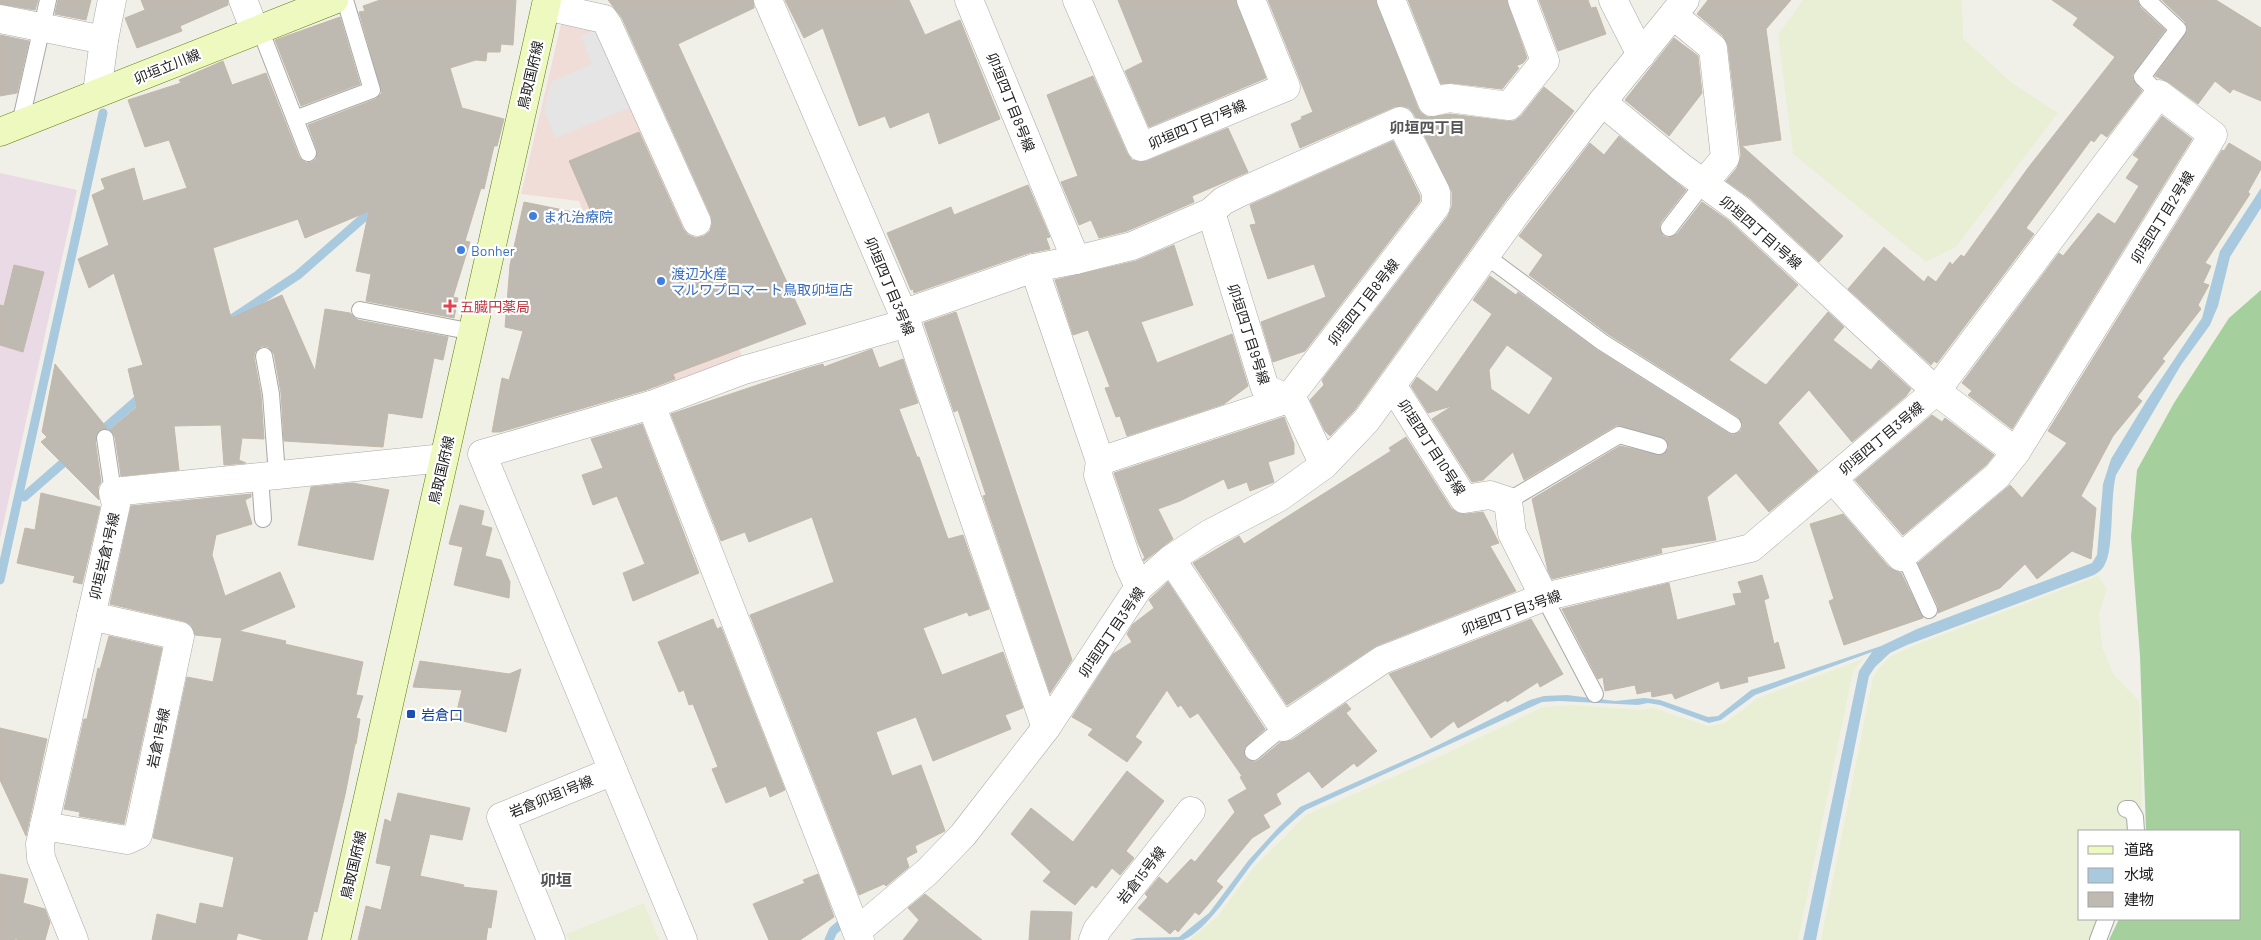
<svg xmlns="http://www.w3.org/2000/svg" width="2261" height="940" viewBox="0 0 2261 940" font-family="Barlow,'Noto Sans JP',sans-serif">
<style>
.commercial{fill:#f1ddd8}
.industrial{fill:#eadae5}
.farmland{fill:#e9efd4}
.forest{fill:#a5d09e}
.parking{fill:#e5e5e5}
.water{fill:#a9cade}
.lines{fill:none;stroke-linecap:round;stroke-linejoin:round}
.stream{stroke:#a9cade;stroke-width:9}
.building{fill:#beb9b1;stroke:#c3b9aa;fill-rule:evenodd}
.lane-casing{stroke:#a8a8a8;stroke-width:18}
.street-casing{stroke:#a8a8a8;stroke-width:29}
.secondary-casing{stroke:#5c7b06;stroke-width:29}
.lane{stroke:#fff;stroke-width:16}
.street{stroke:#fff;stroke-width:28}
.secondary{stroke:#edf9be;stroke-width:28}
.shop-dot{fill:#3f7fe0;stroke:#fff;stroke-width:2}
.health-dot{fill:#e0444e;stroke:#fff;stroke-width:2}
.transit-dot{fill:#1a4fb4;stroke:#fff;stroke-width:2}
.labels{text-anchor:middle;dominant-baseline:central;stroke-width:4.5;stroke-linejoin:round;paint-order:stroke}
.street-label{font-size:14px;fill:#212121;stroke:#fff}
.shop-label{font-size:14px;fill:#366cbe;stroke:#fff;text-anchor:start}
.health-label{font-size:14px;fill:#be3a42;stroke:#fff;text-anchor:start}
.transit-label{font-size:14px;fill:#164399;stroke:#fff;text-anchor:start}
.neighbourhood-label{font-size:15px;font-weight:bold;fill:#545454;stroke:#fff}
.quarter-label{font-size:16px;font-weight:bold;fill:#545454;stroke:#fff}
</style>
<rect width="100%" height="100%" fill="#f1f0e8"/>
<polygon class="commercial" points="562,20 601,27 744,361 657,391 579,201 521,194"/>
<polygon class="industrial" points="0,173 77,190 0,539"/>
<g class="farmland">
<polygon points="1803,0 1962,0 1963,38 2012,83 2058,113 1956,247 1926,262 1793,154 1778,35"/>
<polygon points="2098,576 2107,589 2099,614 2102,647 2114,675 2139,701 2142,814 2127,813 2131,831 2080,831 2080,919 2101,919 2094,940 1821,940 1873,677 1879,668 1891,656 1915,645"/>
<polygon points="1863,659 1853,671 1798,940 1189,940 1218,916 1255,866 1306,815 1441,756 1543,707 1572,705 1641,710 1653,708 1708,726 1725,723 1758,698"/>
<polygon points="644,903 659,940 569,940 566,934"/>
</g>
<polygon class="forest" points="2261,290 2261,940 2109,940 2119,919 2240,919 2240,831 2146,831 2140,656 2131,537 2137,470 2174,403 2229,318"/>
<polygon class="parking" points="601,28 634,106 555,138 544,110 551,82 592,64 581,36"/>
<path class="water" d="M2261 188V208L2230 257 2218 306 2210 325 2181 365 2116 475C2110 498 2114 548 2105 564 2103 569 2099 572 2094 575L1907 645 1890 653 1875 667 1869 676 1816 940H1803L1859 671 1872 652 1755 695 1721 720 1709 723 1660 705 1648 703 1638 705 1559 701 1542 702 1306 810C1286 826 1268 844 1252 864 1236 884 1207 931 1183 940 1173 940 1142 940 1130 940L1137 938 1179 937 1209 913 1248 861 1277 829 1300 807 1428 750 1530 700 1544 696 1567 695 1615 701 1644 698 1660 700 1708 717 1718 716 1751 690 1881 646 1917 629 2092 563 2097 555 2103 484 2111 459 2147 400 2202 318 2220 251Z"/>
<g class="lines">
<g class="stream">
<polyline points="224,324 298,275 378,205"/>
<polyline points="89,442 143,395"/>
<polyline points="24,497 71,456"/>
<polyline points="0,580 103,113"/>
<polyline points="829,940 833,931 841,924"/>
</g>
</g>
<g class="building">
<polygon points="0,0 38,0 35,10 0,4"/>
<polygon points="58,0 91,0 86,20 55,14"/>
<polygon points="141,0 228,0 228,5 180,26 182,31 137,48 125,18 145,10"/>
<polygon points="380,0 516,0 513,45 501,44 500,52 487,52 486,61 476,60 450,68 462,108 504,119 497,146 494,146 484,189 481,188 465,241 470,242 453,297 458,298 454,318 366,301 371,274 356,271 369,211 305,238 298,219 213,248 231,318 282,295 315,371 325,309 350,313 358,320 448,337 443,360 434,358 422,418 388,413 383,447 284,441 281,393 274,354 268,347 262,346 255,352 254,357 261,395 264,439 242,438 239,460 246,463 224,465 221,425 174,426 179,470 121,476 115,437 110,430 137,407 128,369 143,365 114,273 89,288 78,259 109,245 92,195 105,189 101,179 134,168 143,201 187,188 169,140 145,147 128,100 181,83 179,80 223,61 232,85 266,73 299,157 306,163 312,162 316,159 317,150 308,125 376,99 382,93 359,12 365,11 363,6"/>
<polygon points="608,0 753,0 754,8 678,44 806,324 673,374 675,379 646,390 500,432 492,432 502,378 509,380 523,331 505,327 510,265 524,202 593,216 569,161 639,132 683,229 688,235 696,238 704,236 710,231 712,224 711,216 622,18"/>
<polygon points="785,0 909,0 925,35 960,20 1000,119 939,144 929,112 890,128 885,116 859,126 823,28 804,38"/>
<polygon points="1118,0 1236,0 1266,78 1149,127 1125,71 1143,62"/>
<polygon points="1268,0 1376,0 1418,108 1421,113 1428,117 1450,114 1507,121 1514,121 1521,116 1544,87 1574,111 1506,200 1354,411 1330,436 1325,431 1310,400 1324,385 1322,380 1448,216 1452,206 1452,192 1414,114 1409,108 1402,106 1394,107 1300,148 1291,124 1302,119 1301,117 1313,112"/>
<polygon points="1408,0 1507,0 1527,58 1523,63 1516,66 1519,68 1502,89 1451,83 1441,84"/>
<polygon points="1539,0 1588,0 1591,8 1596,7 1606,34 1558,51"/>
<polygon points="1708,0 1791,0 1766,29 1781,140 1742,146 1843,236 1819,262 1750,198 1726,181 1737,168 1741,156 1728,46 1723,36 1697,14"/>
<polygon points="2052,0 2137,0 2140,7 2165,30 2132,75 2133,80 2142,91 2107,137 2101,133 2094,142 2091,140 2026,228 2034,234 1937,363 1934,361 1931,365 1848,289 1884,247 1924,282 1928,276 1936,282 1950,262 1952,265 1961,255 1964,257 2028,168 2115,57 2073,25 2078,18"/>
<polygon points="2162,0 2216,0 2261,28 2261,101 2233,89 2230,93 2215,81 2198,104 2168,82 2155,76 2188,30 2185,22"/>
<polygon points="340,17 360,84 301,106 275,40"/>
<polygon points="0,35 29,41 17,93 0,96"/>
<polygon points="1674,38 1698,56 1702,93 1669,136 1625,100"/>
<polygon points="1093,76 1127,153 1132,160 1140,162 1147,161 1228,128 1248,172 1192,196 1194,202 1127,231 1099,238 1091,220 1079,225 1061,182 1078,176 1047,95"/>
<polygon points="2162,116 2192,139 2012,429 1968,395 1972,391 1962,383 2059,253 2063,256 2098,213 2115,224 2139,186 2126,178 2139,159 2133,155"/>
<path d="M1619 136 1686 190 1661 222 1659 227 1663 236 1668 238 1677 234 1702 202 1729 221 1798 285 1729 360 1766 385 1828 312 1844 327 1833 340 1871 370 1879 360 1911 389 1906 396 1852 442 1809 390 1778 423 1818 471 1769 512 1736 473 1707 497 1716 540 1661 548 1662 553 1552 579 1548 571 1532 499 1620 446 1662 455 1669 448 1666 439 1617 425 1524 480 1513 452 1483 480 1472 482 1432 419 1452 406 1428 413 1411 386 1417 377 1437 392 1492 314 1473 300 1490 276 1516 295 1518 292 1597 350 1728 433 1733 435 1741 431 1743 425 1738 417 1608 334 1529 275 1543 255 1519 236 1590 143 1604 155ZM1507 345 1553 378 1529 415 1491 389 1489 370Z"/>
<polygon points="1393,141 1420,196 1420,201 1305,351 1273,362 1261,322 1326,297 1314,264 1268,279 1250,225 1256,224 1250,205"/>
<polygon points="2229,143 2261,162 2261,169 2248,192 2250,194 2205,263 2211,266 2203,283 2209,285 2198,305 2201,309 2162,359 2165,361 2137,397 2142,401 2113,436 2081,496 2096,508 2091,559 2072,551 2037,579 2025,564 2000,588 1938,613 1938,606 1918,563 2010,485 2022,498 2067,443 2048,431 2222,150 2224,151"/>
<polygon points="1028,185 1050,237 1046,238 1050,249 1029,253 914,293 913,289 911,290 887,233 951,207 954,215"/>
<polygon points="1174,245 1193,305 1141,322 1157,363 1232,334 1248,386 1224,404 1127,436 1120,416 1116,417 1105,388 1110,387 1088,330 1073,335 1055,280 1136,261"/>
<polygon points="14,265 44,272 23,352 0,345 0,305 4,306"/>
<polygon points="956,312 1072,660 1050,693 983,496 986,495 958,410 954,412 924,323"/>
<polygon points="872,349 879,368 903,359 918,403 899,409 917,457 919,457 948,539 963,535 989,609 969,616 967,612 923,628 942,675 1003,652 1023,708 1005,715 1011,729 933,761 916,717 876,732 892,776 921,765 945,831 915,846 917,852 906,858 909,867 886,886 884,884 859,895 750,615 834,582 812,517 749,542 745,532 721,541 671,414 805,369 823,364 824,367"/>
<polygon points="55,364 107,428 98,431 95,439 101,482 98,487 99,500 41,442 47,437 42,432"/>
<polygon points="1932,415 1942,422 1945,418 1994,455 1986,465 1903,535 1855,480"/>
<polygon points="1284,417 1294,444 1294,454 1268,462 1274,482 1250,491 1247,482 1228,489 1224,479 1180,501 1158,509 1173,539 1144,561 1143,559 1145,558 1138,543 1114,473"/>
<polygon points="642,424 699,573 633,601 623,573 645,564 617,496 593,505 582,475 603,468 591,439"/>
<polygon points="1406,437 1451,508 1458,513 1466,514 1483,512 1499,543 1490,546 1516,591 1376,646 1287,705 1193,563 1239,536 1244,544 1391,451 1389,448"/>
<polygon points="353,483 389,490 373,560 298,545 311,487"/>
<polygon points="41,493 100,507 82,584 73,582 75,576 17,563 25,528 35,530"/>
<polygon points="251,494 251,497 245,500 252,524 216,535 212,555 225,596 280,572 295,607 239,631 286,641 285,644 363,662 356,695 363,696 356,718 360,719 356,744 355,744 345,795 317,912 314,911 307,940 264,940 238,933 236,940 152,940 157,914 196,924 200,903 223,908 234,857 153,838 187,677 213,682 222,638 195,635 191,625 183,621 110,604 131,506"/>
<polygon points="460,505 484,511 481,525 492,528 485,556 501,560 510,582 509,598 454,585 463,547 449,544"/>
<polygon points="1843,514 1889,567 1901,573 1923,618 1844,645 1829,601 1834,599 1810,524"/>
<polygon points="1762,575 1769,598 1764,600 1774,644 1778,642 1785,668 1747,677 1748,682 1721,689 1719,681 1675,699 1672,693 1652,697 1651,691 1637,694 1635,685 1605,691 1603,677 1598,679 1562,609 1669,583 1677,620 1736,605 1733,594 1742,593 1738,582"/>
<polygon points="1168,582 1265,729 1244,748 1246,759 1254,762 1259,760 1281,742 1292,740 1346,703 1351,709 1346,713 1377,751 1357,767 1354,763 1322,788 1309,771 1276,794 1281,804 1263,815 1270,827 1252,838 1216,881 1223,887 1199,915 1195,912 1178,932 1175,929 1170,934 1138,908 1148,897 1145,894 1159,877 1167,884 1191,859 1195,862 1235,812 1228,800 1247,789 1240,777 1242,776 1198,713 1190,718 1181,705 1178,707 1167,690 1135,737 1142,742 1127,762 1088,735 1093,729 1072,717 1113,654 1132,642 1127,634 1133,624 1154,608 1149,600"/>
<polygon points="713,619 717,629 721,627 785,790 770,797 766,786 726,803 712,769 718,767 693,704 689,705 684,690 679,692 658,642"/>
<polygon points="1531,619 1563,674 1540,687 1538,682 1507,702 1506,700 1458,728 1454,721 1431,738 1389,674"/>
<polygon points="109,636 162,648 124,824 79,816 80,812 64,809 84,719 87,719 98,668 100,669"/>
<polygon points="420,661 509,674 521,669 506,732 455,719 462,690 413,687"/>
<polygon points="0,728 47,739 26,836 0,780"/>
<polygon points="1127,771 1164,801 1126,851 1134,858 1120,875 1112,868 1096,888 1092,885 1075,905 1043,881 1051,872 1011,834 1031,808 1073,842"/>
<polygon points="398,793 470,808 462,840 430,834 420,876 464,885 463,887 497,891 491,928 488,927 486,940 358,940 366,906 381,910 391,866 376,863 385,819 391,822"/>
<polygon points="0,874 28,879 23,903 45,909 50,922 45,940 17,940 16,936 15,940 0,940"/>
<polygon points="818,874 834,917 800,940 769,940 753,904 805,883 803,880"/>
<polygon points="925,894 982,940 903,940 919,920 908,908"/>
<polygon points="1031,911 1072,912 1070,940 1029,940"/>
</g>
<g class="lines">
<g class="lane-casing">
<g id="lane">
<polyline points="2147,0 2178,29 2142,77 2159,94"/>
<polyline points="260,29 308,153"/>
<polyline points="295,119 372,90 345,0"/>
<polyline points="20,124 48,0"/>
<polyline points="1669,228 1703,184"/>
<polyline points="1486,256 1602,342 1733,425"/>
<polyline points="360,310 473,332"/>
<polyline points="264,356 271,394 277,475"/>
<polyline points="105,438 113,492"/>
<polyline points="260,477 263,519"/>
<polyline points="1508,501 1619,435 1659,446"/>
<polyline points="1901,557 1910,568 1929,610"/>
<polyline points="1544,597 1595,694"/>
<polyline points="1253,752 1283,727"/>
<polyline points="2126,809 2130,809 2135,817 2136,831"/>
<polyline points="2098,940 2106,919"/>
</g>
</g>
<g class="street-casing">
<g id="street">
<polyline points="243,0 255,31"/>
<polyline points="768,0 907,323 1046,728 1139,587 1171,559 1283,727 1382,660 1544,597 1751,548 1936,391 2159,94 2213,135 2016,452 1997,476 1901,557 1833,479"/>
<polyline points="969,0 1076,260"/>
<polyline points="1077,0 1141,147 1286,87 1251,0"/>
<polyline points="1391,0 1432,102 1449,98 1509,106 1545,61 1522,0"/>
<polyline points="1613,0 1641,55"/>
<polyline points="1685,0 1602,102 1681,167 1739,209 1936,391 2016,452"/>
<polyline points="546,6 604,19 608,25 697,222"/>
<polyline points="1673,15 1713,48 1725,158 1703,184"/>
<polyline points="0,19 104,40"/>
<polyline points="97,93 104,40 112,0"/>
<polygon points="1400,121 1436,192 1436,206 1288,399 1100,461 1034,268 1076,260 1132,246 1211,212 1223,201 1241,192"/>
<polyline points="1211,212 1265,388 1288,399 1295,404 1324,465"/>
<polyline points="902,314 1034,268"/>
<polyline points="1392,385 1519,209 1602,102"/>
<polyline points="651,405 860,940"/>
<polyline points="1100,461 1098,475 1128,563 1139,587"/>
<polyline points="1171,559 1209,534 1278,498 1324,465 1366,421 1392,385 1464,499 1490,495 1508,501 1512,533 1544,597"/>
<polyline points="44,826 127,840 138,835 180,636 91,616"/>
<polyline points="857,931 927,872 963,835 1046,728"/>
<polyline points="74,940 41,858 40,844 116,505 113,492 444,458"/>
<polyline points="551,940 501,817 613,771"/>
<polyline points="683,940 482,454 651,405 744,370 907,323"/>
<polyline points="1093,940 1097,930 1191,811"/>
</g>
</g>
<g class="secondary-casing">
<g id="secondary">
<polyline points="0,132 334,0"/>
<polyline points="336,940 547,0"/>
</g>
</g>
<use href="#lane" class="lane"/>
<use href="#street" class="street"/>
<use href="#secondary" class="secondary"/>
</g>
<g class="shop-dot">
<circle cx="533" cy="216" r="5"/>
<circle cx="461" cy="250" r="5"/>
<circle cx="661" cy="281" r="5"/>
</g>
<path class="health-dot" d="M447.5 298.5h5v5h5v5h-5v5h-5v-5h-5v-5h5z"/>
<rect class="transit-dot" x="406" y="709" width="10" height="10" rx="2.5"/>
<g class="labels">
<g class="street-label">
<text transform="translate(167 66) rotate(-22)">卯垣立川線</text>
<text transform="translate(530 75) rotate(-77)">鳥取国府線</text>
<text transform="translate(1011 102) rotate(68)">卯垣四丁目8号線</text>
<text transform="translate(1197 124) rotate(-23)">卯垣四丁目7号線</text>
<text transform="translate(2162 217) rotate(-58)">卯垣四丁目2号線</text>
<text transform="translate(1761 232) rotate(41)">卯垣四丁目1号線</text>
<text transform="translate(890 286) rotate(67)">卯垣四丁目3号線</text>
<text transform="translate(1363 302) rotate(-52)">卯垣四丁目8号線</text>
<text transform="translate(1249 334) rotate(72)">卯垣四丁目9号線</text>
<text transform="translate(1881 438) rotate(-40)">卯垣四丁目3号線</text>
<text transform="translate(1432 447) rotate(57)">卯垣四丁目10号線</text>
<text transform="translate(441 470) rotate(-77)">鳥取国府線</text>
<text transform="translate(104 556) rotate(-77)">卯垣岩倉1号線</text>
<text transform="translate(1511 612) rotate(-20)">卯垣四丁目3号線</text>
<text transform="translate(1111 632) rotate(-56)">卯垣四丁目3号線</text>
<text transform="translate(158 738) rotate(-78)">岩倉1号線</text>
<text transform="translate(551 796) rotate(-22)">岩倉卯垣1号線</text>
<text transform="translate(353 865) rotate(-77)">鳥取国府線</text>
<text transform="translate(1141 875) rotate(-52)">岩倉15号線</text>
</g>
<g class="shop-label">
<text x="543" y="216">まれ治療院</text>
<text x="471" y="250">Bonher</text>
<text x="671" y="273">渡辺水産<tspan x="671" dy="16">マルワプロマート鳥取卯垣店</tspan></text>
</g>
<g class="health-label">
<text x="460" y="306">五臓円薬局</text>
</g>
<g class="transit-label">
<text x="421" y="714">岩倉口</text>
</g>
<g class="neighbourhood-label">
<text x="1427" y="127">卯垣四丁目</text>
</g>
<g class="quarter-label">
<text x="556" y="879">卯垣</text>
</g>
</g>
<rect x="2078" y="830" width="162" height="90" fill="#ffffff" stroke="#a6a6a6"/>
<rect x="2088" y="846" width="25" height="8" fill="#edf9be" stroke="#a6a6a6"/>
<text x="2124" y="855" font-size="15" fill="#212121">道路</text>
<rect x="2088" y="868" width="25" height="15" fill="#a9cade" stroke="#a6a6a6"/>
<text x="2124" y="880" font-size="15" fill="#212121">水域</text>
<rect x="2088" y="892" width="25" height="15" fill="#beb9b1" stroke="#a6a6a6"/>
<text x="2124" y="905" font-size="15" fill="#212121">建物</text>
</svg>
